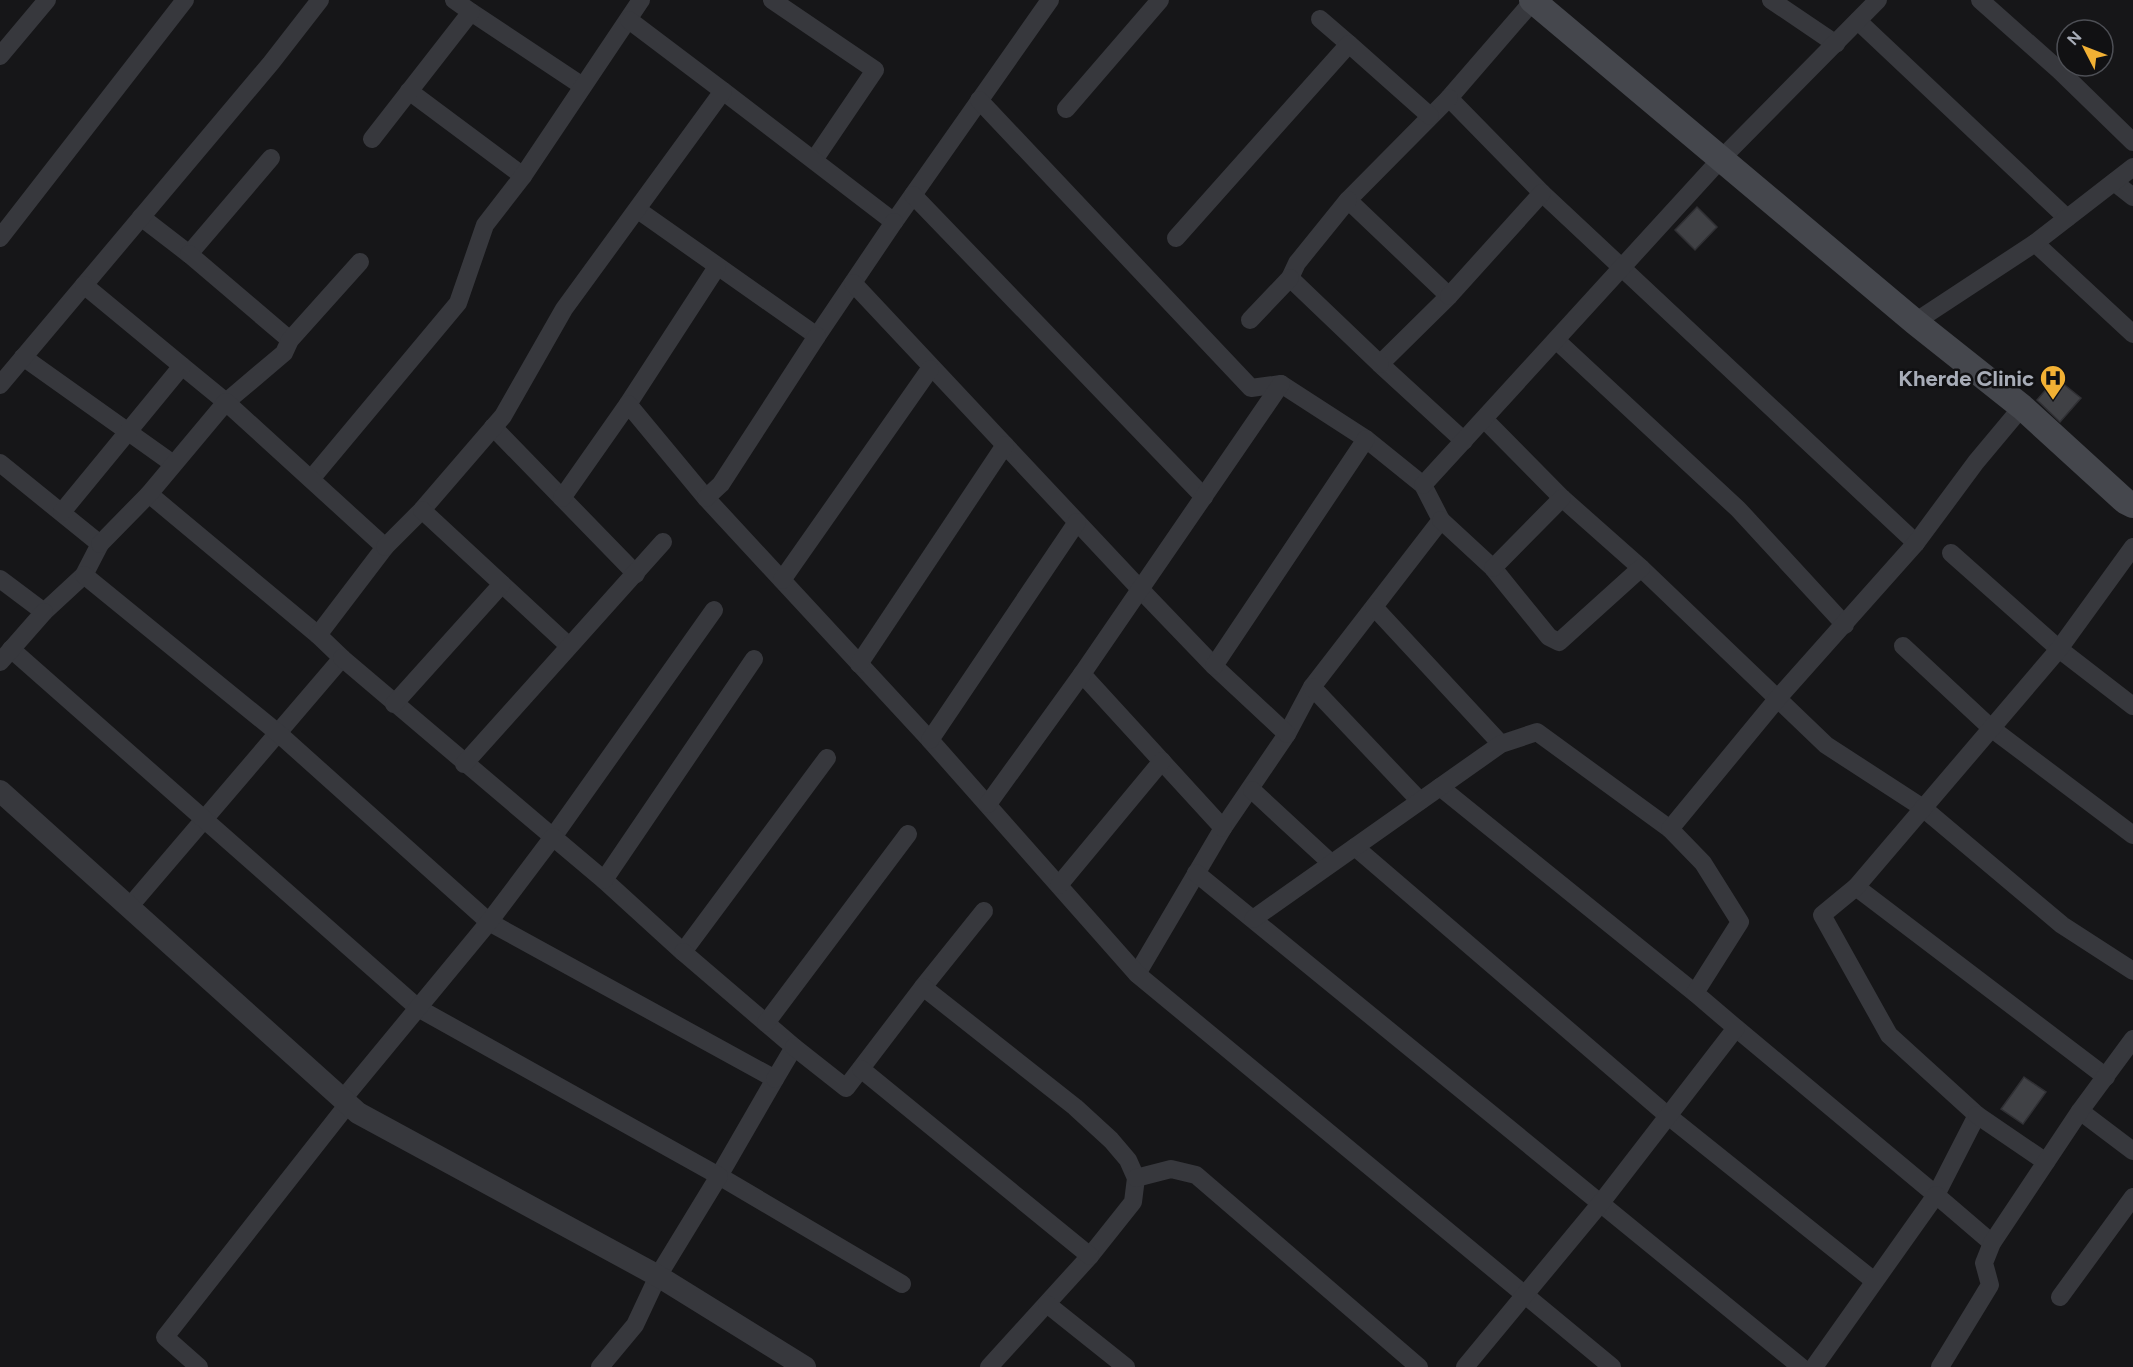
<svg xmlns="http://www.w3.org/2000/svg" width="2133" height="1367" viewBox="0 0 2133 1367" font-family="Figtree,sans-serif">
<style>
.building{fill:#404145;stroke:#303034;stroke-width:1.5}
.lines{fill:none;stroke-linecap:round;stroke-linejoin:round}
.minor{stroke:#37383d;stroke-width:18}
.tertiary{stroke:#37383d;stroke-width:22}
.secondary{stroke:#45474d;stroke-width:26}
.labels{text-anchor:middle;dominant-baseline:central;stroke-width:5;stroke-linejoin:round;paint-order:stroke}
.poi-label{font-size:22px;font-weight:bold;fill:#a8adb8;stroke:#111113;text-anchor:end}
</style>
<rect width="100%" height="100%" fill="#161618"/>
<g class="building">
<polygon points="1697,207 1717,227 1695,250 1675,230"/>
<polygon points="2056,378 2081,398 2060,422 2037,400"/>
<polygon points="2024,1077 2046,1092 2023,1124 2001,1109"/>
</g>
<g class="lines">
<g class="minor">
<polyline points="772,0 875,70 814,160"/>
<polyline points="1771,0 1836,44"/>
<polyline points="1980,0 2060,71 2133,142"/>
<polyline points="1533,1 1449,98 1542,193 1916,543"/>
<polyline points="471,12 581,85"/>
<polyline points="1320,19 1349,44"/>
<polyline points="1858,21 2067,218"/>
<polyline points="0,56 47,0"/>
<polyline points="409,91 523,176"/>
<polyline points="723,91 894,222 1050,0"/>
<polyline points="1449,98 1348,200 1449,296 1380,364 1464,441"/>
<polyline points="979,100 1251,388 1281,384 1366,439 1423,485 1441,520 1312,687 1287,734 1223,828 1137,974"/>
<polyline points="1066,109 1160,0"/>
<polyline points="372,139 471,12 454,0"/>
<polyline points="2114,182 2133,197"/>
<polyline points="913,195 1204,497"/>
<polyline points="1348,200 1297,263 1290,278 1380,364"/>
<polyline points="638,210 817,336 894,222"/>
<polyline points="141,217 189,254 271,158"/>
<polyline points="0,238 185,0"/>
<polyline points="1176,238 1349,44 1430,116"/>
<polyline points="2035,243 2133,334"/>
<polyline points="189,254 290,340"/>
<polyline points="853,283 1140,589 1214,666 1287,734"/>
<polyline points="1449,296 1542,193"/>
<polyline points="1250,320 1290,278"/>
<polyline points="1915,322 2035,243 2133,167"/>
<polyline points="1556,340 1738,509 1845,625"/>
<polyline points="23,357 172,463"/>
<polyline points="182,366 226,402 284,353 290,340 360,262"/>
<polyline points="0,385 271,63 320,0"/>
<polyline points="628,404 717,267"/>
<polyline points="1485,420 1562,498 1641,568 1826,745 1923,808 2062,925 2133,971"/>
<polyline points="493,427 636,574"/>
<polyline points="0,463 100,544 84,575 44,612 0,579"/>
<polyline points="311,479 458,303 485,225 523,176 641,0"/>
<polyline points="1423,485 1720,160 1878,0"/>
<polyline points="149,494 318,635"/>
<polyline points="562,498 628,404 706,498 930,740 1137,974 1612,1367"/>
<polyline points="706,498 721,484 817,336"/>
<polyline points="62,512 182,366 84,285"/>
<polyline points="1441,520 1493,568 1549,637 1559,642 1641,568"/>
<polyline points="100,544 149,494 226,402 385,547 318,635 342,658 130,906"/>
<polyline points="385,547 422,510 503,416 564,309 723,91 629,20"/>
<polyline points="1951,553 2059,649 2133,706"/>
<polyline points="1493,568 1562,498"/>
<polyline points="84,575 278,733 489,922 775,1079 719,1176 902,1284"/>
<polyline points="782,580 930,369"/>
<polyline points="502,584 569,646"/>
<polyline points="1374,607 1501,744"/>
<polyline points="1903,646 1991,728 2133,835"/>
<polyline points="11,649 418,1008 719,1176 658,1276 635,1325 600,1367"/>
<polyline points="342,658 553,837 714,610"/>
<polyline points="0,662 44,612"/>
<polyline points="859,664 1005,445"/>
<polyline points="1214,666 1366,439"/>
<polyline points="1082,674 1223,828"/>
<polyline points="1312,687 1420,801"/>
<polyline points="394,704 502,584 422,510"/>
<polyline points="930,740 1077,522"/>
<polyline points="464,764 663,542"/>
<polyline points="1440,787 1695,993"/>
<polyline points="1252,790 1331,863"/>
<polyline points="988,804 1082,674 1281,384"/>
<polyline points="1355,847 1667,1115 1873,1280"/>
<polyline points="1196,873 1801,1367"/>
<polyline points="604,880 683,952 827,758"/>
<polyline points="1059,885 1162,761"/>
<polyline points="1856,887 2106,1077"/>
<polyline points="1253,919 1501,744 1537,732 1670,829"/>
<polyline points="683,952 794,1047 775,1079"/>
<polyline points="923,987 984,911"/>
<polyline points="766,1023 908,834"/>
<polyline points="1736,1028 1936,1195 1977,1115 1889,1035 1822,915 1856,887 2059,649 2133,547"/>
<polyline points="794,1047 846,1088 923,987 1075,1107 1111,1140 1128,1160 1136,1178 1133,1202 1090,1256 989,1367"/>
<polyline points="861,1069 1090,1256"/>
<polyline points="342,1100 489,922 553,837 604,880 754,659"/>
<polyline points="2080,1111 2133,1151"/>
<polyline points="1977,1115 2046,1162"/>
<polyline points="1136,1178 1171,1169 1196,1175 1419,1367"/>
<polyline points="2060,1297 2133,1197"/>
<polyline points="1047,1304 1126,1367"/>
<polyline points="199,1367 165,1337 348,1104"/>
<polyline points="1465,1367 1600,1204 1736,1028 1695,993 1740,922 1703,863 1670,829 1778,698 1916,543 1976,462 2022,407"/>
<polyline points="1814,1367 1936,1195 1992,1243"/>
<polyline points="1940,1367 1990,1285 1984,1263 1992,1243 2080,1111 2133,1039"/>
</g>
<polyline class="tertiary" points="0,791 358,1113 658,1276 805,1367"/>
<polyline class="secondary" points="1532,0 1915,322 2022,407 2125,501 2133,505"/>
</g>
<defs>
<g id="hospital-pin" transform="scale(1.35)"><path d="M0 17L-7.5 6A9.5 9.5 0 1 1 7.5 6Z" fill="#f2b134" stroke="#111113"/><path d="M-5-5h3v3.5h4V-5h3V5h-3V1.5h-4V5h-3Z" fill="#111"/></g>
</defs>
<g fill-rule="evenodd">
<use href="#hospital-pin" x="2053" y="378"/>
</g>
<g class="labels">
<g class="poi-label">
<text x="2034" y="378">Kherde Clinic</text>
</g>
</g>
<g transform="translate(2085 48) rotate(312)"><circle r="28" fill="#111113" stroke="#4d4f55" stroke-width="1.5"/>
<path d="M0-4.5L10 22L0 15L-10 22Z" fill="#f2b134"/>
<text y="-9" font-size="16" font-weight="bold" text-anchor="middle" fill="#a8adb8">N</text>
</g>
</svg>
